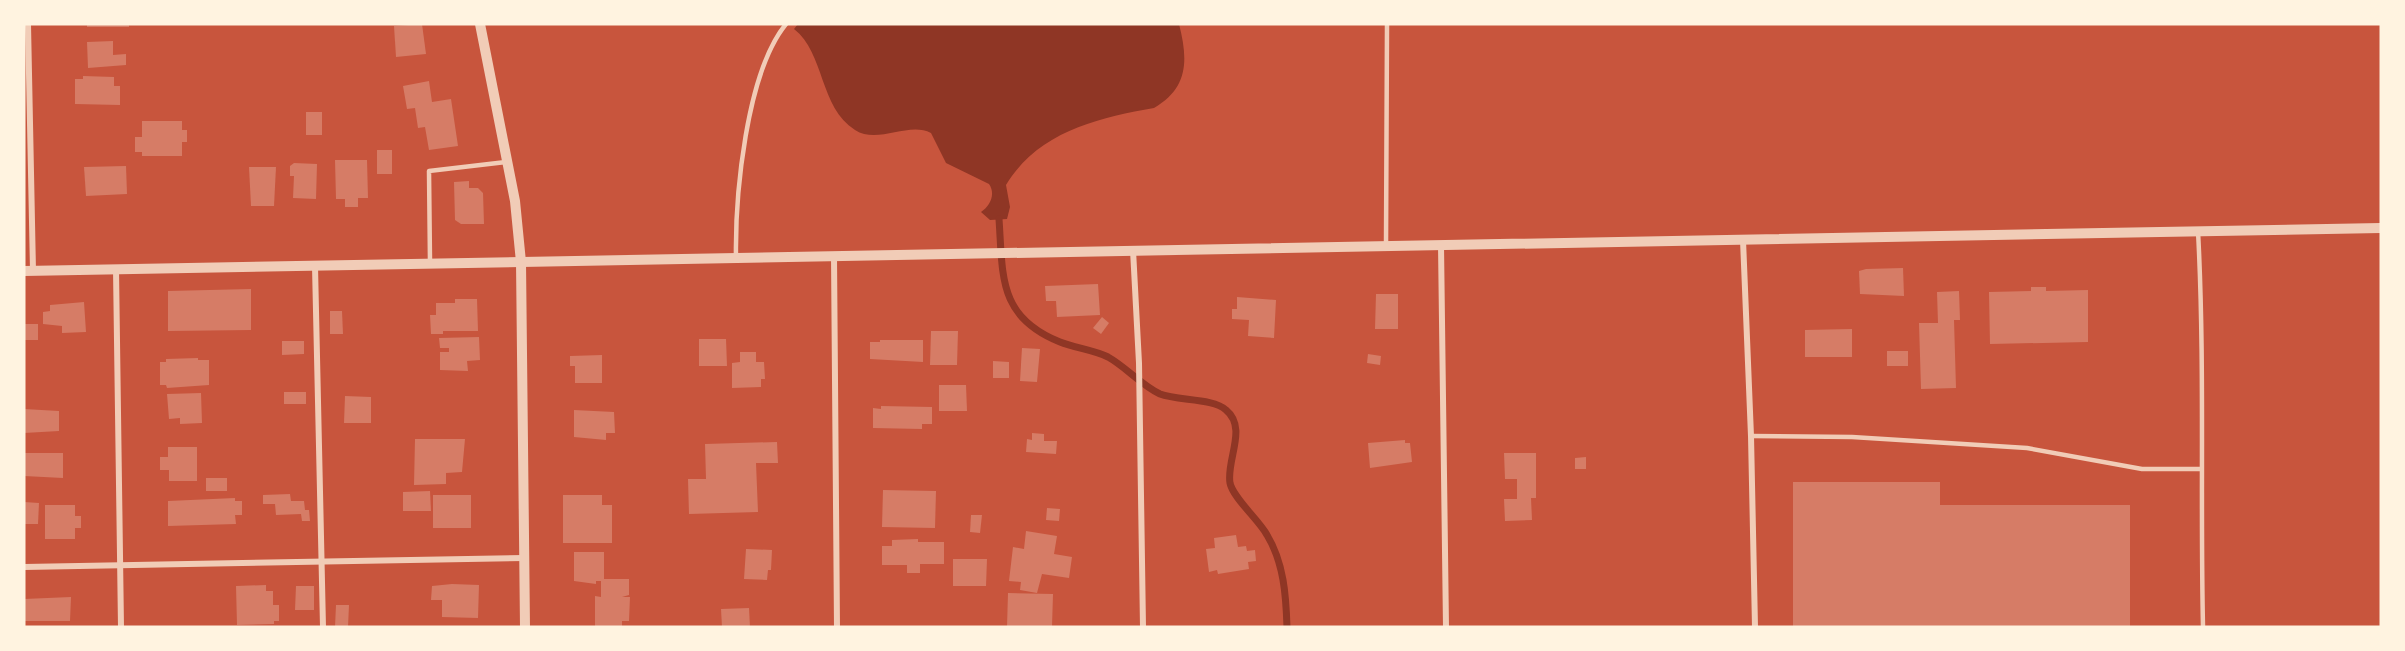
<svg xmlns="http://www.w3.org/2000/svg" width="2405" height="651" viewBox="0 0 2405 651" font-family="Manrope,sans-serif">
<style>
.water{fill:#8f3625}
.lines{fill:none;stroke-linecap:round;stroke-linejoin:round}
.stream{stroke:#8f3625;stroke-width:7}
.building{fill:#d67c66}
.service{stroke:#f1ccb7;stroke-width:4.5}
.minor{stroke:#f1ccb7;stroke-width:6}
.tertiary{stroke:#f1ccb7;stroke-width:10}
</style>
<rect width="100%" height="100%" fill="#c8553d"/>
<path class="water" d="M798 24H1179C1188 59 1189 88 1154 108 1097 118 1038 132 1006 185L1010 207 1007 219 990 220 981 212C990 206 996 194 989 184L946 163 931 133C908 121 878 145 855 130 819 107 825 53 794 29Z"/>
<g class="lines">
<path class="stream" d="M999 219C1003 277 998 317 1060 342 1075 348 1094 350 1108 357 1126 367 1141 385 1160 394 1178 401 1213 398 1226 410 1248 428 1226 460 1230 483 1233 498 1259 520 1267 535 1284 563 1286 596 1287 627"/>
</g>
<g class="building">
<rect x="87" y="24" width="42" height="3"/>
<polygon points="422,24 426,54 396,57 394,26"/>
<polygon points="113,41 113,55 126,54 126,65 88,68 87,42"/>
<polygon points="83,76 114,77 114,86 120,86 120,105 75,104 75,79 83,79"/>
<polygon points="429,81 432,102 451,99 458,146 429,150 425,127 418,128 415,108 407,109 403,86"/>
<rect x="306" y="112" width="16" height="23"/>
<polygon points="142,121 182,121 182,130 187,130 187,142 182,142 182,156 142,156 142,152 135,152 135,137 142,137"/>
<rect x="377" y="150" width="15" height="24"/>
<polygon points="335,160 367,160 368,198 358,198 358,207 345,207 345,199 336,199"/>
<polygon points="294,163 317,164 316,199 293,198 294,176 290,176 290,166"/>
<polygon points="126,166 127,194 86,196 84,167"/>
<polygon points="249,167 276,167 274,206 251,206"/>
<polygon points="469,181 469,188 478,188 483,193 484,224 461,224 455,220 454,182"/>
<polygon points="1903,268 1904,296 1860,294 1859,271 1866,269"/>
<polygon points="1098,284 1100,315 1057,317 1056,301 1046,301 1045,286"/>
<polygon points="2031,287 2046,287 2046,291 2088,290 2088,342 1990,344 1989,292 2031,291"/>
<polygon points="251,289 251,330 168,331 168,291"/>
<polygon points="1959,291 1960,320 1954,320 1956,388 1921,389 1919,323 1938,323 1937,292"/>
<polygon points="1376,294 1398,294 1398,329 1375,329"/>
<polygon points="1237,297 1276,300 1274,338 1248,336 1249,320 1232,319 1232,309 1237,309"/>
<polygon points="455,299 477,299 478,331 443,331 443,334 431,334 430,315 436,315 436,303 455,303"/>
<polygon points="84,302 86,332 62,333 62,326 43,324 43,312 50,311 50,305"/>
<polygon points="330,311 342,311 343,334 330,334"/>
<polygon points="1102,317 1109,323 1101,334 1093,328"/>
<rect x="24" y="324" width="14" height="16"/>
<polygon points="1852,329 1852,357 1805,357 1805,330"/>
<polygon points="931,331 958,331 957,365 930,365"/>
<polygon points="479,337 480,360 467,361 468,371 440,370 440,352 449,352 449,348 440,348 439,338"/>
<polygon points="699,339 726,339 727,366 699,366"/>
<polygon points="880,340 923,340 923,362 870,359 870,342 880,342"/>
<polygon points="282,341 304,341 304,354 282,355"/>
<polygon points="1022,348 1040,349 1037,382 1020,381"/>
<rect x="1887" y="351" width="21" height="15"/>
<polygon points="740,352 756,352 756,362 764,362 765,379 761,379 761,387 732,388 732,363 740,362"/>
<polygon points="1368,354 1381,356 1380,365 1367,363"/>
<polygon points="602,355 602,383 575,383 575,366 570,366 570,356"/>
<polygon points="198,358 198,360 209,360 209,385 167,388 166,385 160,385 160,362 166,362 166,359"/>
<polygon points="993,361 1009,362 1009,378 993,378"/>
<polygon points="939,385 966,385 967,411 939,411"/>
<rect x="284" y="392" width="22" height="12"/>
<polygon points="201,393 202,423 180,424 180,418 169,419 167,394"/>
<polygon points="345,396 371,397 371,423 344,423"/>
<polygon points="881,406 932,407 932,424 922,424 922,429 873,428 873,408 881,409"/>
<polygon points="24,409 59,411 59,431 24,433"/>
<polygon points="574,410 614,412 615,433 606,433 606,440 574,437"/>
<polygon points="1032,433 1044,434 1044,441 1057,441 1056,454 1026,452 1027,439 1032,440"/>
<polygon points="415,439 465,439 462,472 446,473 446,484 414,485"/>
<polygon points="1405,440 1405,443 1410,443 1412,462 1370,468 1368,443"/>
<polygon points="777,442 778,463 756,463 758,512 689,514 688,479 706,479 705,444"/>
<polygon points="168,447 197,447 197,481 169,481 169,470 160,470 160,457 168,457"/>
<polygon points="24,453 63,453 63,478 24,476"/>
<polygon points="1504,453 1536,453 1536,498 1531,498 1532,520 1505,521 1504,499 1517,499 1517,479 1505,479"/>
<polygon points="1586,457 1586,469 1575,469 1575,458"/>
<rect x="206" y="478" width="21" height="13"/>
<polygon points="1793,482 1940,482 1940,505 2130,505 2130,627 1793,627"/>
<polygon points="883,490 936,491 935,528 882,527"/>
<polygon points="430,491 431,511 403,511 403,492"/>
<polygon points="290,494 291,501 304,501 305,510 309,510 310,521 302,521 301,514 276,515 275,504 263,504 263,495"/>
<rect x="433" y="495" width="38" height="33"/>
<polygon points="563,495 602,495 602,505 612,505 612,543 563,543"/>
<polygon points="235,498 235,501 242,501 242,515 235,515 236,524 168,526 168,501"/>
<polygon points="24,502 39,503 38,524 24,524"/>
<polygon points="45,505 75,505 75,516 81,516 81,528 75,528 75,539 45,539"/>
<polygon points="1047,508 1060,509 1059,521 1046,520"/>
<polygon points="971,515 982,515 980,533 970,532"/>
<polygon points="1026,531 1057,536 1054,554 1072,557 1069,578 1042,574 1037,593 1020,590 1021,582 1009,581 1013,547 1024,549"/>
<polygon points="1236,535 1238,547 1246,546 1247,551 1255,550 1256,561 1248,562 1249,569 1218,574 1217,570 1209,572 1206,549 1215,548 1214,538"/>
<polygon points="918,539 918,542 944,542 944,564 920,564 920,573 907,573 907,565 882,565 882,546 892,546 892,540"/>
<polygon points="746,549 772,550 771,570 768,570 767,580 744,579"/>
<polygon points="574,552 604,552 604,579 629,579 629,595 622,597 630,597 629,621 622,621 622,627 595,627 595,596 601,597 601,581 596,581 596,584 574,581"/>
<polygon points="953,559 987,559 986,586 953,586"/>
<polygon points="452,584 479,585 478,618 442,617 442,600 431,600 432,586"/>
<polygon points="266,585 266,591 273,591 273,605 279,605 279,621 274,621 274,624 237,625 236,586"/>
<polygon points="296,586 314,586 314,610 295,610"/>
<polygon points="1008,593 1053,594 1052,627 1007,627"/>
<polygon points="71,597 70,621 24,621 24,599"/>
<polygon points="336,605 349,605 348,627 335,627"/>
<polygon points="749,608 750,627 722,627 721,609"/>
</g>
<g class="lines">
<g class="service">
<path d="M2198 231C2205 363 2200 495 2203 627"/>
<polyline points="1386,246 1387,24"/>
<path d="M736 258C735 196 746 73 786 24"/>
<polyline points="430,262 429,171 506,162"/>
<polyline points="1751,436 1852,437 2027,448 2142,469 2200,469"/>
</g>
<g class="minor">
<polyline points="28,24 33,271"/>
<polyline points="1743,240 1751,436 1755,627"/>
<polyline points="1441,245 1446,627"/>
<polyline points="1133,250 1139,363 1143,627"/>
<polyline points="834,256 837,627"/>
<polyline points="315,266 323,627"/>
<polyline points="116,269 121,627"/>
<polyline points="24,567 524,558"/>
</g>
<g class="tertiary">
<polyline points="480,24 515,201 521,262 525,627"/>
<polyline points="24,271 2381,228"/>
</g>
</g>
<rect width="2405" height="651" fill="none" stroke="#fff3e0" stroke-width="51"/>
</svg>
